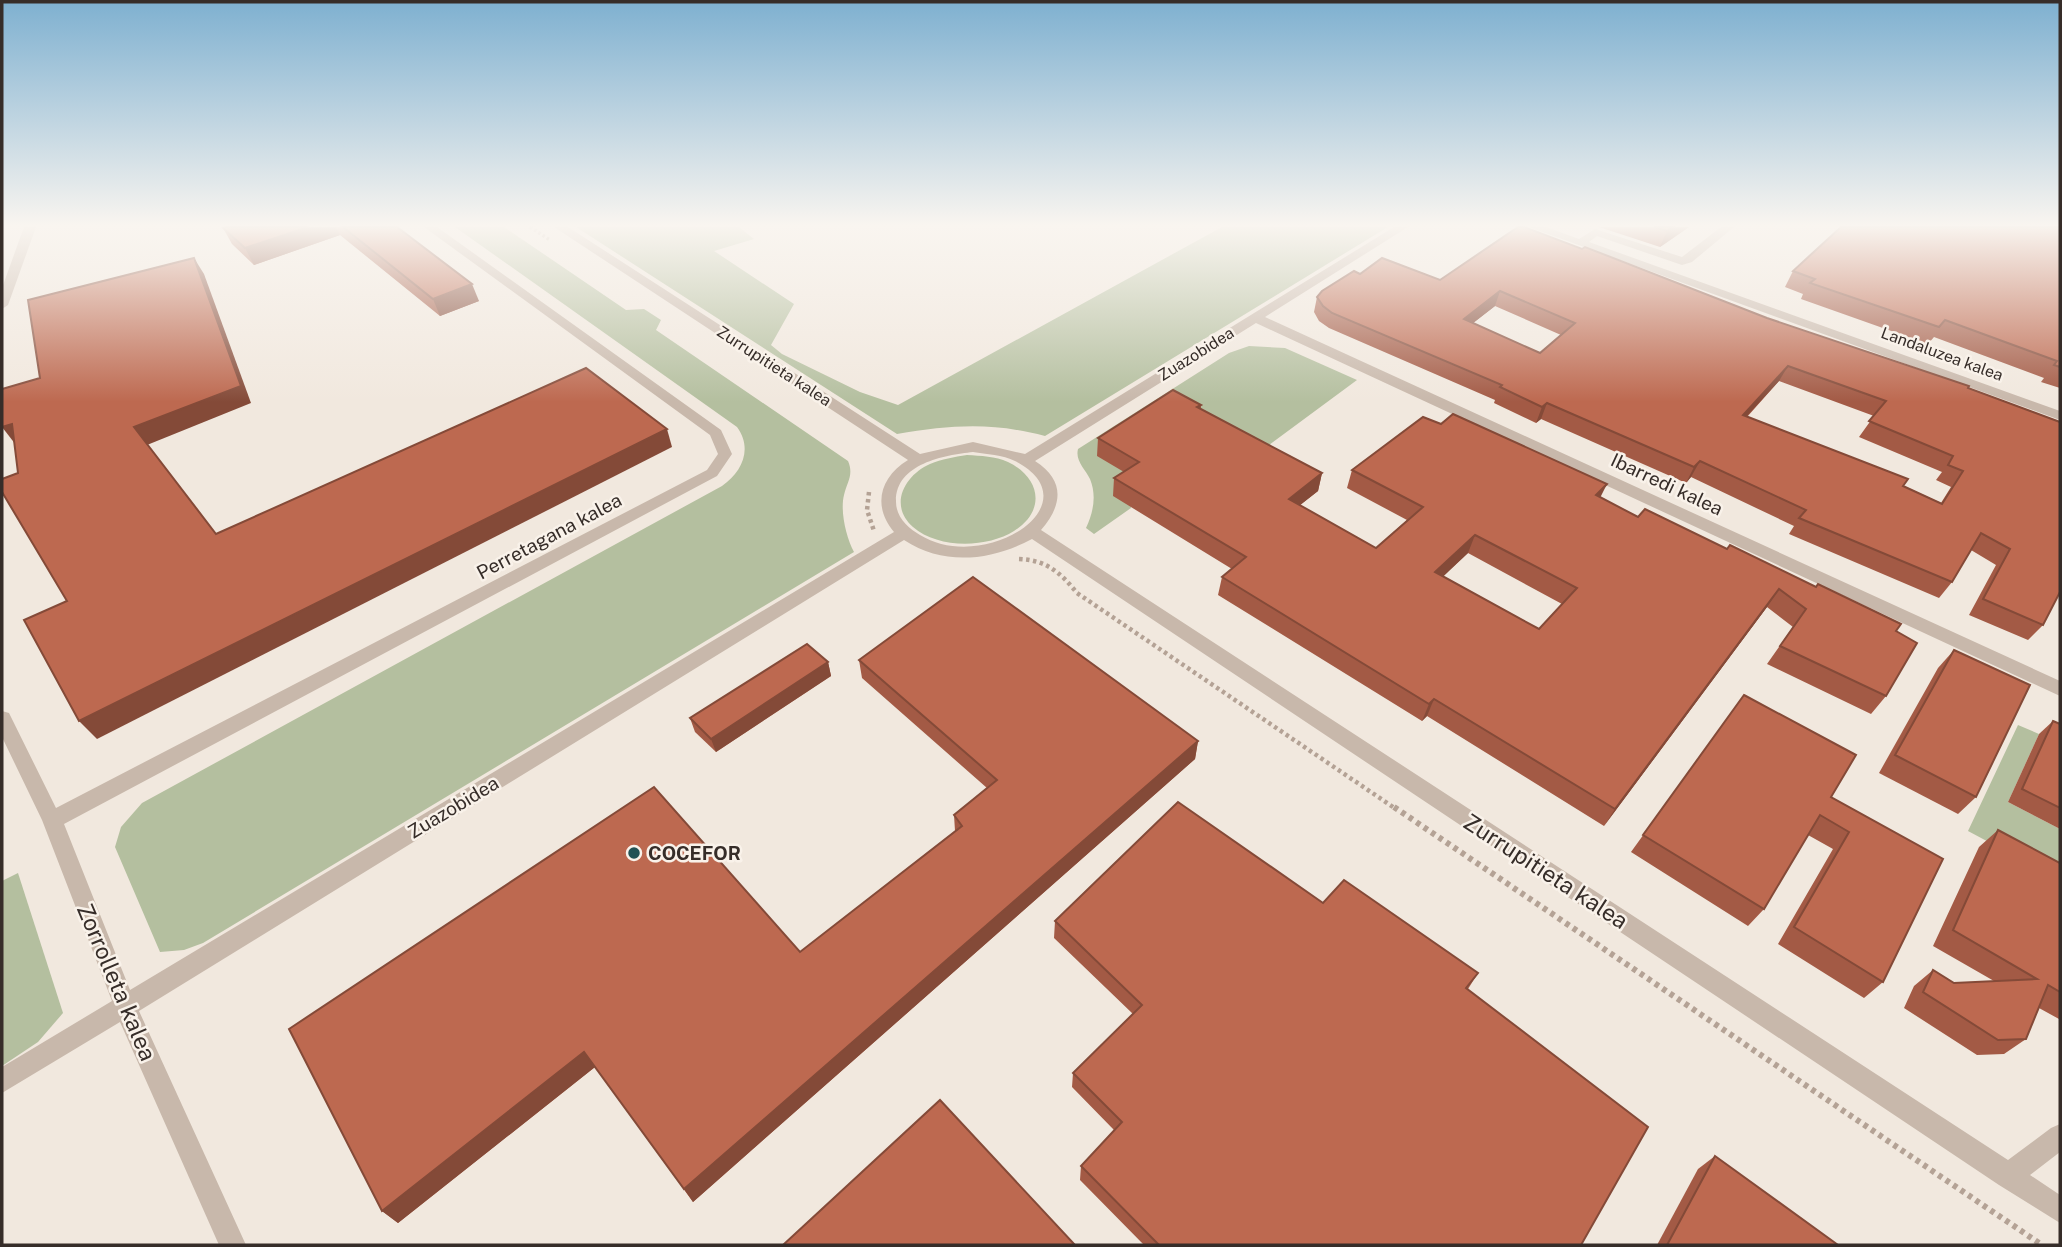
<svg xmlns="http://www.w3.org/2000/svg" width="2062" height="1247" viewBox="0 0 2062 1247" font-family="'Public Sans',sans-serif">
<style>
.green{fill:#b4bf9f}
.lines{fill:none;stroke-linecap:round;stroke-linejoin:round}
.path-far2{stroke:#b4a295;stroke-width:3.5;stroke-dasharray:2.5 2.5;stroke-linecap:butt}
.path-far1{stroke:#b4a295;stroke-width:4.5;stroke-dasharray:3.5 3.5;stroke-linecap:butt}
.path{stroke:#b4a295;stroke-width:6;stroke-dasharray:4.5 4.5;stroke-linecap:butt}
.minor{fill:#c8b8ab;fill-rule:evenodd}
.wall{fill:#a35a45;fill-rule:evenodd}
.shaded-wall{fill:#844a38}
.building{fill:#bd6950;stroke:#844a38;stroke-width:2;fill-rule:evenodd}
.poi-dot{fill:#225255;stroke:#f9f2ea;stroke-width:2.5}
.labels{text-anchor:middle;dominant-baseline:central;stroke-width:5;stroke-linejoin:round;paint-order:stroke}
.far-street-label{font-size:16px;fill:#362d29;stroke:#f9f2ea}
.street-label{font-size:19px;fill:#362d29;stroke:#f9f2ea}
.poi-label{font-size:19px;font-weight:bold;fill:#362d29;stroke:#f9f2ea;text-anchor:start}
.near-street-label{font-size:23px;fill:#362d29;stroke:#f9f2ea}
</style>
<rect width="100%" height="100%" fill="#f1e8de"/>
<g class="green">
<path d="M455 227H504L626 310 644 309 661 320 656 330 848 461C854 475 847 482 844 495 840 511 846 537 854 552L203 943 184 950 160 952 115 847 121 827 142 803 722 486C742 472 753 449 737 427Z"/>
<path d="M576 227H739L754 239 714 251 794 304 771 345 782 354 860 392 898 405 1222 227H1388L1045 436C992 422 951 425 897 434Z"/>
<path d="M1249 346 1285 348 1357 380 1258 453 1098 455 1125 472 1131 508 1094 534 1086 528C1093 513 1097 496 1090 479 1085 469 1075 461 1078 449L1229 353Z"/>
<path d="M967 455C981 456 995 456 1008 462 1041 478 1046 511 1014 531 987 548 938 549 913 527 888 505 905 475 930 464 942 459 954 457 967 455Z"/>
<polygon points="2018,725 2039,734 2008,802 2060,829 2060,880 1968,831"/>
<polygon points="18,873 63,1013 38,1042 2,1066 2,881"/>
</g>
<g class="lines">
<polyline class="path-far2" points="530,227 550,240"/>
<g class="path-far1">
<polyline points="869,492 867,510 874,531"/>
<path d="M1019 559C1046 560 1060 572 1077 593L1396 809"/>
</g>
<polyline class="path" points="1394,807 2042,1245"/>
<g class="minor">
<polygon points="24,227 36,227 8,305 2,309 2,288"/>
<path d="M424 227H437L721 430 732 454 717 476 64 824 130 990 894 532C872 506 880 477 908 460L554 227H568L920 454 973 442 1025 454 1394 227H1408L1265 317 2060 681V696L1256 323 1035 461C1065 480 1063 505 1041 530L2008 1160 2051 1128 2060 1124V1152L2030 1175 2060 1195V1223L1999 1185 1032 539C992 560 945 567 904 540L139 1011 246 1245H219L120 1022 2 1093V1067L112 1001 42 820 2 737V711L9 713 56 808 707 470 718 454 710 435ZM973 452C986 454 1003 455 1015 461 1096 503 985 575 920 535 908 528 896 517 896 502 895 464 944 455 973 452Z"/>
<polygon points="1529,227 1546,227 1579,239 1595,229 1682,257 1721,227 1734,227 1692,262 1682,265 1597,236 1589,242 2060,411 2060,420"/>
</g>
</g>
<g class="wall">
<polygon points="226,227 397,227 479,301 440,316 340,235 254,265 232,244 223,228"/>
<polygon points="1599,227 1689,227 1660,247"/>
<polygon points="2060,227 2060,388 2041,382 2044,378 1934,337 1928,344 1801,299 1803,294 1785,287 1793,271"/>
<path d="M1360 274 1440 280 1767 318 1968 388 2043 625 2028 640 1969 615 1996 565 1971 550 1952 582 1939 598 1789 534 1794 526 1691 477 1686 483 1541 419 1536 423 1494 403 1495 400 1329 328 1319 321 1314 312 1317 297ZM1495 306 1561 335 1540 353 1473 323ZM1779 381 1874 416 1859 437 1942 472 1936 480 1951 487 1941 503 1904 486 1747 417Z"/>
<path d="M1201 405V409L1322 473 1318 491 1300 505 1376 548 1407 520 1347 488 1352 470 1600 498 1638 517 1896 631 1886 696 1871 714 1767 664 1793 627 1767 607 1604 826 1427 716 1422 721 1218 595 1222 577 1232 569 1113 496 1114 478 1124 472 1097 456 1098 438ZM1468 553 1562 604 1539 629 1443 576Z"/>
<polygon points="1954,650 1976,797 1958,814 1879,773 1938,668"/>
<polygon points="859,660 1198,741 1195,759 693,1202 595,1067 398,1223 382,1211 654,787 800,952 955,831 954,815 987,788 862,678"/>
<polygon points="828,662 831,676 716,752 695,732 690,718"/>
<polygon points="1744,695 1831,797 1943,859 1883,982 1864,998 1778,944 1833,849 1808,835 1764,909 1748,926 1631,852"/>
<polygon points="2053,721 2060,724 2060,829 2008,802 2039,734"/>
<polygon points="1998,830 2060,863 2060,1018 2059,1019 2039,1008 2026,1039 2004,1054 1977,1055 1904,1008 1914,986 1933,970 1954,983 1994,981 1933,946 1979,847"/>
<polygon points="1323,903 1478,973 1468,989 1581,1245 1144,1245 1080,1180 1081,1166 1114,1130 1072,1087 1073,1073 1133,1014 1054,938 1055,921"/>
<polygon points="1715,1156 1838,1245 1657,1245 1698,1169"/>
</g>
<g class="shaded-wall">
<polygon points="308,227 336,227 340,235 254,265 245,248"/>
<polygon points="1673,227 1689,227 1660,247 1667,231"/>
<polygon points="194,258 204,274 251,403 147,445 134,427"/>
<polygon points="472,284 479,301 440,316 433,299"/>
<polygon points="1500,291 1495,306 1459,334 1464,319"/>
<polygon points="1788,366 1779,381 1734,430 1743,415"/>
<polygon points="1547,403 1541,419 1536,423 1542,407"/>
<polygon points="12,424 16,445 2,427"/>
<polygon points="667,429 672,447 97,739 79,721"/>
<polygon points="1700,461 1691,477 1686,483 1694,467"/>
<polygon points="1322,473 1318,491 1285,517 1289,499"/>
<polygon points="1607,484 1598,502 1596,495"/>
<polygon points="1475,535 1468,553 1429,590 1435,572"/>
<polygon points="1779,589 1767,607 1604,826 1615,809"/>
<polygon points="828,662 831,676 716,752 711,739"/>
<polygon points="1434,699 1427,716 1422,721 1429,704"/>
<polygon points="1198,741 1195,759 693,1202 684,1189"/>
<polygon points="584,1052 595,1067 398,1223 382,1211"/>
</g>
<g class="building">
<polygon points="226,227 308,227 245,248 223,228"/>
<polygon points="343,227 397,227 472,284 433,299"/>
<path d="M1518 227H1524L1582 249 1585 247 1767 318 1969 386 1968 388 2060 422V592L2043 625 1983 599 2010 549 1981 533 1952 582 1799 518 1806 510 1700 461 1694 467 1547 403 1542 407 1500 387 1502 385 1332 313 1323 306 1317 297 1322 291 1354 271 1360 274 1382 258 1440 280ZM1500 291 1575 323 1540 353 1464 319ZM1788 366 1886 401 1869 421 1953 456 1948 465 1963 471 1942 504 1903 486 1908 479 1743 415Z"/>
<polygon points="1654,227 1673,227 1667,231"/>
<polygon points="1841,227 2060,227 2060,367 2054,365 2057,361 1945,320 1939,327 1810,283 1815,279 1793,271"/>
<polygon points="194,258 241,386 134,427 216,534 586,368 667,429 79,721 24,620 67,601 2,492 2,479 18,473 12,424 2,427 2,389 40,378 28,300"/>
<path d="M1173 390 1201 405 1197 407 1322 473 1289 499 1376 548 1423 507 1352 470 1423 417 1441 424 1453 414 1607 484 1596 495 1638 517 1645 509 1727 549 1730 545 1816 587 1818 584 1901 624 1896 631 1917 643 1886 696 1780 646 1806 609 1779 589 1615 809 1434 699 1429 704 1222 577 1246 557 1114 478 1139 462 1098 438ZM1475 535 1577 588 1539 629 1435 572Z"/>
<polygon points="973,577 1198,741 684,1189 584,1052 382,1211 289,1029 654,787 800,952 962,826 954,815 997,780 859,660"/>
<polygon points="807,644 828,662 711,739 690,718"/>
<polygon points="1954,650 2030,685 1976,797 1895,755"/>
<polygon points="1744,695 1856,755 1831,797 1943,859 1883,982 1794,927 1849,832 1820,815 1764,909 1643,835"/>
<polygon points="2053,721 2060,724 2060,808 2022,789"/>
<polygon points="1178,802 1323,903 1344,880 1478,973 1466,988 1648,1127 1581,1245 1159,1245 1081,1166 1122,1122 1073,1073 1142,1005 1055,921"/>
<polygon points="1998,830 2060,863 2060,992 2048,985 2026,1039 1998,1040 1923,992 1933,970 1954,983 2037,979 1953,930"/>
<polygon points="940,1100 1075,1245 783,1245"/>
<polygon points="1715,1156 1838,1245 1667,1245"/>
</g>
<linearGradient id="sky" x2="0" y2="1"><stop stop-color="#7eb0d0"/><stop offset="0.56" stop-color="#f9f5f0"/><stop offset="1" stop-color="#f9f5f0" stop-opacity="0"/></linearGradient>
<rect width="2062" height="402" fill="url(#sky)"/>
<circle class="poi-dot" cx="634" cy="853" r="7"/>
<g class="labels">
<g class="far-street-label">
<text transform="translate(1196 354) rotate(-32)">Zuazobidea</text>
<text transform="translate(1942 354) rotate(20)">Landaluzea kalea</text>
<text transform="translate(774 366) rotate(33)">Zurrupitieta kalea</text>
</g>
<g class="street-label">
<text transform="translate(1667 484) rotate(25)">Ibarredi kalea</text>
<text transform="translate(549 536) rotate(-28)">Perretagana kalea</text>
<text transform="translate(453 807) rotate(-31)">Zuazobidea</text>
</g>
<g class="poi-label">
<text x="648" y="853">COCEFOR</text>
</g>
<g class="near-street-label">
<text transform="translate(1546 871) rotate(33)">Zurrupitieta kalea</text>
<text transform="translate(117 982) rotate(67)">Zorrolleta kalea</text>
</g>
</g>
<rect width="2062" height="1247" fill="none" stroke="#362d29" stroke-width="7"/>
</svg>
